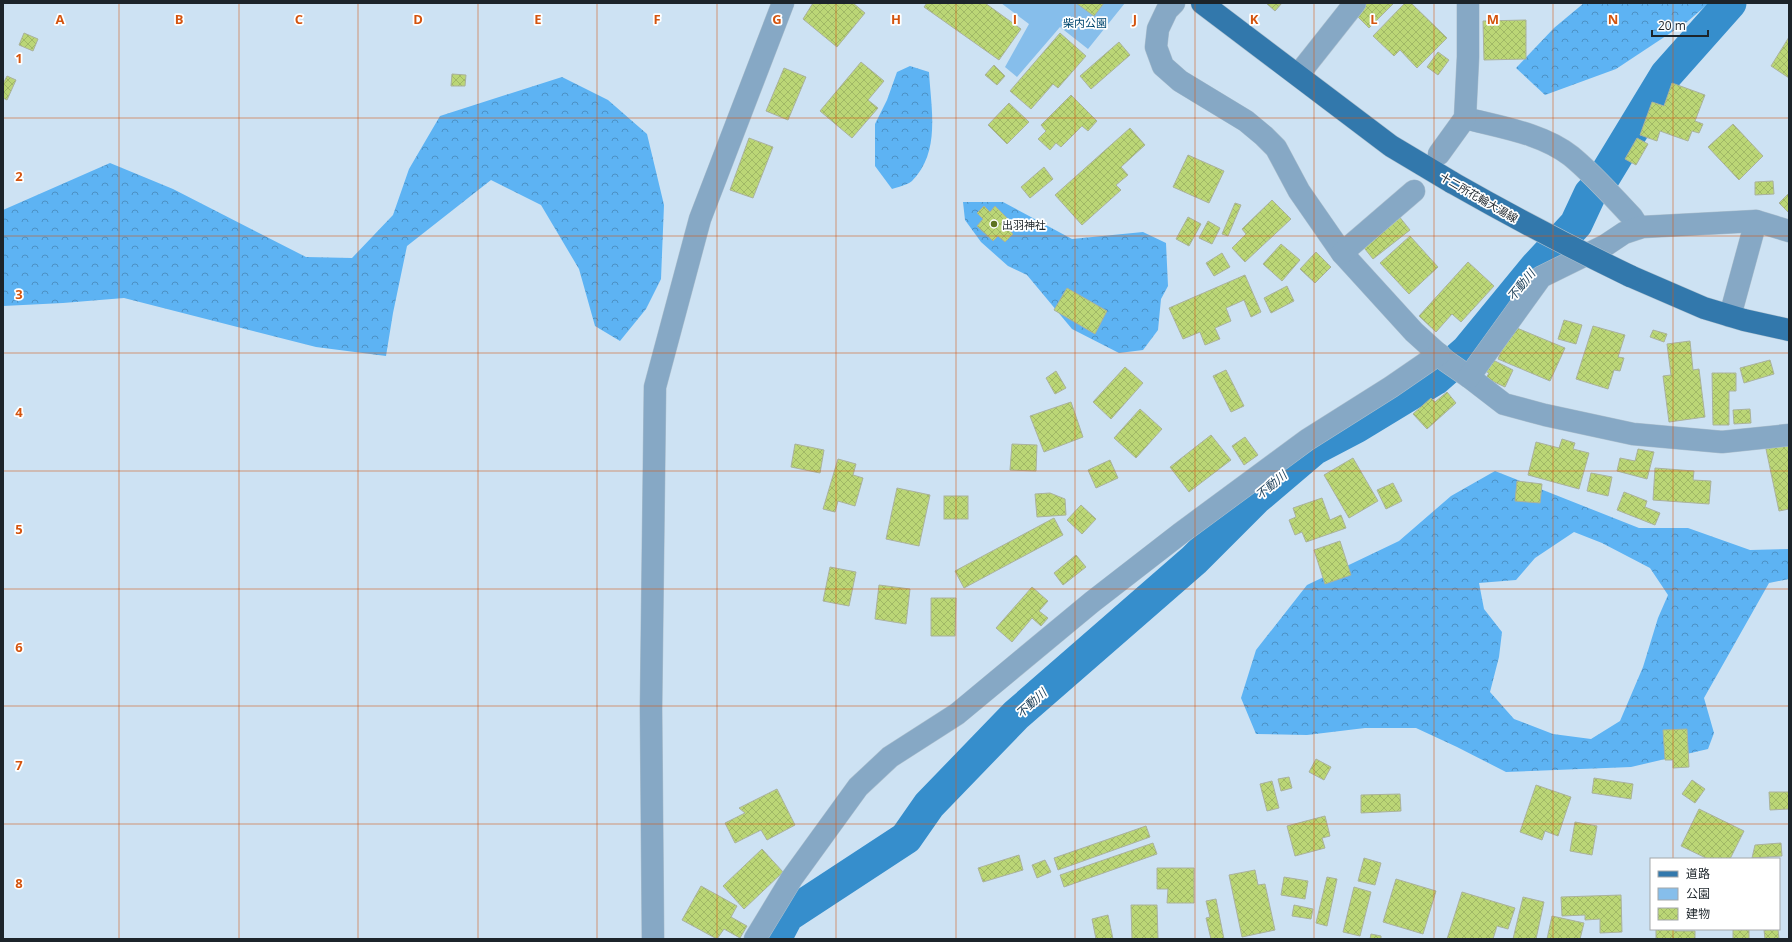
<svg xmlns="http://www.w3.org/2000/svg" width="1792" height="942" viewBox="0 0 1792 942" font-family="'Open Sans','Noto Sans JP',sans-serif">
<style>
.forest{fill:url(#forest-crowns);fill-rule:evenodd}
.park{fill:#86beeb}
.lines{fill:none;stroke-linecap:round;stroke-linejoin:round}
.river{stroke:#368ecc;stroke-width:33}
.building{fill:url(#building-cross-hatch);stroke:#aab29c}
.minor-casing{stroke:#adc0cf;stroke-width:23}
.major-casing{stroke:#adc0cf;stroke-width:23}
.minor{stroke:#86a8c5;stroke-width:22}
.major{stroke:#3278ac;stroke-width:22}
.major-bridge-casing{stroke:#adc0cf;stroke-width:23;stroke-linecap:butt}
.major-bridge{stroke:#3278ac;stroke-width:22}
.grid{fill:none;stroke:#d4540f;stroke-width:1;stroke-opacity:0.55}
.poi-dot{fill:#5e7221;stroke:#fff;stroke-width:1.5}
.labels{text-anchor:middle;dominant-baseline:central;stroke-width:3.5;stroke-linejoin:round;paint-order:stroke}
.park-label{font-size:11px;fill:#004770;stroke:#fff}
.street-label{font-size:11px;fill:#1c242a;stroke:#fff}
.poi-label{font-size:11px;fill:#1c242a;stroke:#fff;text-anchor:start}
.water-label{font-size:12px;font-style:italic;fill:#183c56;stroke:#fff}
.grid-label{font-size:13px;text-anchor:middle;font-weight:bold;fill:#d4540f;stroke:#fff;stroke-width:3.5;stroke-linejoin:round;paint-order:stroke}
</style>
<defs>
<pattern id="forest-crowns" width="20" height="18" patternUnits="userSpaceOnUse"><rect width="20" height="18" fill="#5db3f3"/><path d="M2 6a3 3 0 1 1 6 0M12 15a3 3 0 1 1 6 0" fill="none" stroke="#4c91c5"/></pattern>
<pattern id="building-cross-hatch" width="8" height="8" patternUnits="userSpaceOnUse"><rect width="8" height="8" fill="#bbd676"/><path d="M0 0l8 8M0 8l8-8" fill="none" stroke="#a0b866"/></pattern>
</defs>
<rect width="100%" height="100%" fill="#cde2f3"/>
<g class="forest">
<polygon points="1584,3 1709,3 1687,22 1616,69 1545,95 1516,68 1554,28"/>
<path d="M910 66 929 72C931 109 941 152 912 181 907 185 898 187 892 189L875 166V124L887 100 897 72Z"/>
<polygon points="562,77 608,100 647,134 664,205 661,279 646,309 620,341 595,326 579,269 541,205 491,180 407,246 393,313 386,356 316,347 124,298 63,303 3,306 3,210 110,163 173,189 306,257 352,258 393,215 409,169 440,116"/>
<polygon points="963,202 1003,202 1072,239 1143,232 1166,243 1168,286 1161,299 1158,330 1143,350 1119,353 1072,329 1027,275 1008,266 981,242 965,220"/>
<path d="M1495 471 1639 528H1688L1750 550 1789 549V579L1769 583 1704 698 1714 733 1708 749 1631 767 1506 772 1457 747 1416 728H1365L1307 735 1256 734 1241 698 1256 650 1307 585 1399 541 1451 496ZM1574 532 1602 543 1650 568 1668 595 1658 618 1643 667 1620 721 1591 739 1553 734 1514 719 1490 692 1499 657 1502 632 1484 609 1479 583 1516 580 1535 558Z"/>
</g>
<polygon class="park" points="1001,3 1125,3 1088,49 1060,27 1017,77 1005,67 1029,24"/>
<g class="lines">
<polyline class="river" points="775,939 787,916 906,838 929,805 1016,715 1194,560 1255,499 1314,449 1356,427 1435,379 1467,351 1536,267 1576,224 1590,194 1601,182 1666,75 1730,3"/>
</g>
<g class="building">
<polygon points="813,3 853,3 865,13 837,47 803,19"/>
<polygon points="927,3 985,3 1021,29 999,60 924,7"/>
<polygon points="1076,3 1104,3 1094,16"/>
<polygon points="1266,3 1282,3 1275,11"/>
<polygon points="1364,3 1394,3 1369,28 1354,13"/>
<polygon points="1405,3 1411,3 1447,38 1417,68 1400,50 1394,56 1373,36"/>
<polygon points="1526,20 1526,59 1484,60 1483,21"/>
<polygon points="24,33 38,39 33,51 19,45"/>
<polygon points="1060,33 1086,56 1058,88 1053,84 1031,109 1010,91"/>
<polygon points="1789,37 1789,78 1771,66"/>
<polygon points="1119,42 1130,55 1091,89 1080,76"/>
<polygon points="1438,52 1449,60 1438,75 1427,67"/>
<polygon points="861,62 884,81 868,100 878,108 852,138 820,111"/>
<polygon points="994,65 1005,76 997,85 985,75"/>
<polygon points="784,68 806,77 788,120 766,111"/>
<polygon points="452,74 466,75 465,86 451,86"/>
<polygon points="7,76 16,80 7,100 3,98 3,84"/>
<polygon points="1672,83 1705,95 1695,121 1703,124 1699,133 1692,131 1688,141 1660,131 1657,141 1640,135 1652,102 1664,106"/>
<polygon points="1071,95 1097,121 1088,131 1082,126 1061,147 1056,143 1050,150 1038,139 1046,131 1041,125"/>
<polygon points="1009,103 1029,122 1007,144 988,125"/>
<polygon points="1733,124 1763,156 1739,180 1708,147"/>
<polygon points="1130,128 1145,145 1121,167 1128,175 1116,185 1121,190 1082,225 1055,195"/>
<polygon points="749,138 773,147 753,198 730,190"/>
<polygon points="1637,138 1648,144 1636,165 1625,159"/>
<polygon points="1188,155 1224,171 1209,203 1173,187"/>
<polygon points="1044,167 1053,179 1030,198 1021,187"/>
<polygon points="1773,181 1774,194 1755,195 1755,182"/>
<polygon points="1789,193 1789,213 1779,203"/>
<polygon points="1272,200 1291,219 1245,262 1232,248 1246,234 1242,229"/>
<polygon points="1235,203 1241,205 1228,236 1222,234"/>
<polygon points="984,206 990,212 995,206 1011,222 1006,227 1013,234 1005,242 998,236 993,241 977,226 983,219 977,213"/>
<polygon points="1398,215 1410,230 1373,259 1361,244"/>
<polygon points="1188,217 1201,224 1189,246 1176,239"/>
<polygon points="1208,221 1220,228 1212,244 1199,238"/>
<polygon points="1410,236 1438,267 1409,294 1380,263"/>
<polygon points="1281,244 1300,260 1282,281 1263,264"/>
<polygon points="1316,252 1331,267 1315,283 1300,269"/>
<polygon points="1222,253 1230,267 1214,276 1206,263"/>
<polygon points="1468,262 1494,286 1461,322 1452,314 1436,332 1419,316"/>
<polygon points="1245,275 1261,312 1251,317 1244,300 1226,308 1231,321 1215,328 1220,339 1205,345 1200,332 1183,339 1169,308"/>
<polygon points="1287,286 1294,301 1271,313 1264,298"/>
<polygon points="1067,288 1107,311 1095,334 1054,310"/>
<polygon points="1564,320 1582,325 1576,344 1558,339"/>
<polygon points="1512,326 1565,348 1550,381 1498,359"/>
<polygon points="1593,326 1625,335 1618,357 1624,358 1620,371 1614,370 1608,389 1576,379"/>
<polygon points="1653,330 1667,334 1664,342 1650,337"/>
<polygon points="1690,341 1693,370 1699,369 1705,417 1669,422 1663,376 1671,375 1667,344"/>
<polygon points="1489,358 1513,370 1505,387 1486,378 1489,373 1483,370"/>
<polygon points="1770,360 1774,374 1744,383 1740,368"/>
<polygon points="1125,367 1143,383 1111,419 1093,402"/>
<polygon points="1226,370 1244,406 1231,412 1213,376"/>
<polygon points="1056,371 1066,388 1055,394 1046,378"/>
<polygon points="1712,373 1736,373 1736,391 1729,391 1729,425 1713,425"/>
<polygon points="1447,392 1456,403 1427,429 1413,414 1431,398 1435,402"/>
<polygon points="1071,402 1083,437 1044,452 1030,416"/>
<polygon points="1140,409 1162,429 1136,458 1114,438"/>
<polygon points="1750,409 1751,423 1734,424 1733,410"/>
<polygon points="1211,435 1231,460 1189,492 1170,467"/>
<polygon points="1245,437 1258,455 1244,465 1232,446"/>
<polygon points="1562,439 1575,443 1573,449 1589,453 1579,489 1528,475 1536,442 1559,448"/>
<polygon points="795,444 824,450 820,473 791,467"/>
<polygon points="1012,444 1037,445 1036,471 1010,470"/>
<polygon points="1789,444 1789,509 1779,511 1766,449"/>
<polygon points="1638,449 1654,452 1647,479 1617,471 1620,458 1635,461"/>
<polygon points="1353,458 1378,501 1349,518 1324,475"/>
<polygon points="838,459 856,464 853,475 863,478 855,506 838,501 835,512 823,509"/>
<polygon points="1110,460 1118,478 1096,488 1088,470"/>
<polygon points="1655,468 1694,471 1693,480 1711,481 1709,504 1653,500"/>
<polygon points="1591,473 1612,477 1608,496 1587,491"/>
<polygon points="1517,481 1542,484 1540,503 1515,501"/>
<polygon points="1393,483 1402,501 1386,509 1377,490"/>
<polygon points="897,488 930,495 919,546 886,539"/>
<polygon points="1624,492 1647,501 1645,507 1660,513 1655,525 1617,510"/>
<polygon points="1050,493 1065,499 1066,515 1037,517 1035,494"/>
<rect x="944" y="496" width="24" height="23"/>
<polygon points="1322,498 1330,520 1341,515 1346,528 1306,542 1302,532 1295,535 1289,520 1296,517 1293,508"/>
<polygon points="1081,505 1096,519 1082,534 1067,520"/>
<polygon points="1054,518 1063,535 964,588 955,571"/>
<polygon points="1340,541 1351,575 1325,584 1314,550"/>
<polygon points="1076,555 1086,567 1063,585 1054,573"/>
<polygon points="830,567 856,572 849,606 823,601"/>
<polygon points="879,585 910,589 906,624 875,619"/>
<polygon points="1032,587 1048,601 1039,611 1048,618 1041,626 1032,618 1012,642 996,628"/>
<polygon points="931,598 956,598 955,636 931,636"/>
<polygon points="1687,729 1689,767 1673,768 1673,760 1665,760 1663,730"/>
<polygon points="1316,759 1331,767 1324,780 1309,772"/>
<polygon points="1289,777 1292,788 1281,791 1278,779"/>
<polygon points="1594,778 1633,784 1631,799 1592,793"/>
<polygon points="1692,780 1705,789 1695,803 1682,794"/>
<polygon points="1272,781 1279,808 1267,811 1260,784"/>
<polygon points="1536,785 1571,797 1558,836 1545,831 1542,840 1520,832"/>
<polygon points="777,789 795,825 767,840 761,830 735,843 725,823 745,813 739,808"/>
<polygon points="1769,792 1789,792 1789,809 1770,810"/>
<polygon points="1400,794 1401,811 1361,813 1361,795"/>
<polygon points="1699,809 1744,831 1730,859 1708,859 1681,846"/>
<polygon points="1325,816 1330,836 1322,838 1325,848 1295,856 1287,826"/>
<polygon points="1575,822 1597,826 1592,855 1570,851"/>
<polygon points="1146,826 1150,837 1058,870 1054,858"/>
<polygon points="1153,843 1157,854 1064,887 1060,875"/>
<polygon points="1781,843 1782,856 1752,858 1755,845"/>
<polygon points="762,849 783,872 744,909 723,886"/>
<polygon points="1019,855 1023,870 983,882 978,868"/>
<polygon points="1364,858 1381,863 1375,885 1358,881"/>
<polygon points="1045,860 1051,872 1037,878 1032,865"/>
<polygon points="1157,868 1194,868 1194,903 1167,903 1168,889 1157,889"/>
<polygon points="1255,870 1258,885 1265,884 1275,930 1242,937 1229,875"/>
<polygon points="1284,877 1308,881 1305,899 1281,895"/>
<polygon points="1327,877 1337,879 1327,926 1316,923"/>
<polygon points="1396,879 1436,891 1423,934 1383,922"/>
<polygon points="701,886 737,906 731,917 747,926 740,938 724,929 717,939 682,920"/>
<polygon points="1354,887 1371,892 1360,936 1343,932"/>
<polygon points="1462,892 1515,908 1508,929 1497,926 1493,939 1447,939"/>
<polygon points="1621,895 1622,932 1600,933 1600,919 1585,920 1585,915 1562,916 1561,897"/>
<polygon points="1523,897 1544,902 1536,939 1513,939"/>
<polygon points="1216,899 1224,939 1211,939 1206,918 1210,917 1206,901"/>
<polygon points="1131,905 1157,905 1158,939 1132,939"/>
<polygon points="1294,905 1313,909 1311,919 1292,916"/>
<polygon points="1108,915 1113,939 1096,939 1092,919"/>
<polygon points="1552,916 1584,923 1580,939 1547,939"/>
<polygon points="1656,929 1674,929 1674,931 1695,931 1695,939 1656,939"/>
<rect x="1733" y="929" width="16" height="10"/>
<polygon points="1778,929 1779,939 1765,939 1764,930"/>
<polygon points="1371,934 1381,936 1381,939 1370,939"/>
</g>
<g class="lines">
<g class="minor-casing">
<g id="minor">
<polyline points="1174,3 1167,10 1158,29 1156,47 1163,66 1180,81 1246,121 1264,136 1276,148 1299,191 1342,253 1414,332 1446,361 1469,377 1504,404 1545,415 1633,434 1722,442 1789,435"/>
<polyline points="1298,75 1355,3"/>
<path d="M1465 118C1499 127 1542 133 1571 156 1593 174 1612 196 1632 217L1639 228"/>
<polyline points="1439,154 1465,118 1468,57 1468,3"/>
<polyline points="1342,253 1414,191"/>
<polyline points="1730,316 1756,221"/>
<polyline points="1469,377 1541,277 1606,245 1624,233 1642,227 1756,221 1789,231"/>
<polyline points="653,939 651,709 655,387 700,219 783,3"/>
<polyline points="755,939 792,878 858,787 890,757 957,714 1092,602 1181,533 1307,440 1391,387 1439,354"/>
</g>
</g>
<g class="major-casing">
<g id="major">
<polyline points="1202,3 1391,146 1453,183"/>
<polyline points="1630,276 1704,308 1744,320 1789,330"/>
</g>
</g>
<use href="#minor" class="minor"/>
<use href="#major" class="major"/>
<g class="major-bridge-casing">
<path id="major-bridge" d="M1453 183C1511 216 1570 247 1630 276"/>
</g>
<use href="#major-bridge" class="major-bridge"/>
</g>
<path class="grid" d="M119 3V939M239 3V939M358 3V939M478 3V939M597 3V939M717 3V939M836 3V939M956 3V939M1075 3V939M1195 3V939M1314 3V939M1434 3V939M1553 3V939M1673 3V859M3 118H1789M3 236H1789M3 353H1789M3 471H1789M3 589H1789M3 706H1789M3 824H1789M1673 929V939"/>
<circle class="poi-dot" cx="994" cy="224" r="4"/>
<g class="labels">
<g class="park-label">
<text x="1085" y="22">柴内公園</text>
</g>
<g class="street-label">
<text transform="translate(1479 197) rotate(30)">十二所花輪大湯線</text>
</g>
<g class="poi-label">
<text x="1002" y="224">出羽神社</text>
</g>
<g class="water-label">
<text transform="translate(1521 285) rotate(-51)">不動川</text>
<text transform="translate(1271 485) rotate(-40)">不動川</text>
<text transform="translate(1031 703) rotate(-42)">不動川</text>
</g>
</g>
<g class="grid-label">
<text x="60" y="24">A</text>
<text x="179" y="24">B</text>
<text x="299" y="24">C</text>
<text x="418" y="24">D</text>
<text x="538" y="24">E</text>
<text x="657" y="24">F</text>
<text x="777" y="24">G</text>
<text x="896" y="24">H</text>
<text x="1015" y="24">I</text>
<text x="1135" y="24">J</text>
<text x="1254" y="24">K</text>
<text x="1374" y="24">L</text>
<text x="1493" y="24">M</text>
<text x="1613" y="24">N</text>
<text x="19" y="63">1</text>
<text x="19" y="181">2</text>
<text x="19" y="299">3</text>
<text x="19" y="417">4</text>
<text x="19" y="534">5</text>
<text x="19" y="652">6</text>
<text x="19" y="770">7</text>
<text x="19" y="888">8</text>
</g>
<rect width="1792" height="942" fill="none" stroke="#1c242a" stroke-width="8"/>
<rect x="1650" y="858" width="130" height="72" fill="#ffffff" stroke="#a4a7aa"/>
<rect x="1658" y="871" width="20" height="6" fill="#3278ac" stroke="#a4a7aa"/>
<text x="1686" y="878" font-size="12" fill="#1c242a">道路</text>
<rect x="1658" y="888" width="20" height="12" fill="#86beeb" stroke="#a4a7aa"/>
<text x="1686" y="898" font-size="12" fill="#1c242a">公園</text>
<rect x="1658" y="908" width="20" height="12" fill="url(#building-cross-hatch)" stroke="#a4a7aa"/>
<text x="1686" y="918" font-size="12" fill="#1c242a">建物</text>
<path d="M1652 30v6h56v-6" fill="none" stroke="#1c242a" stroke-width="2"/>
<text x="1658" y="30" font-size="12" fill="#1c242a" stroke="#ffffff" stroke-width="3" paint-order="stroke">20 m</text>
</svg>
